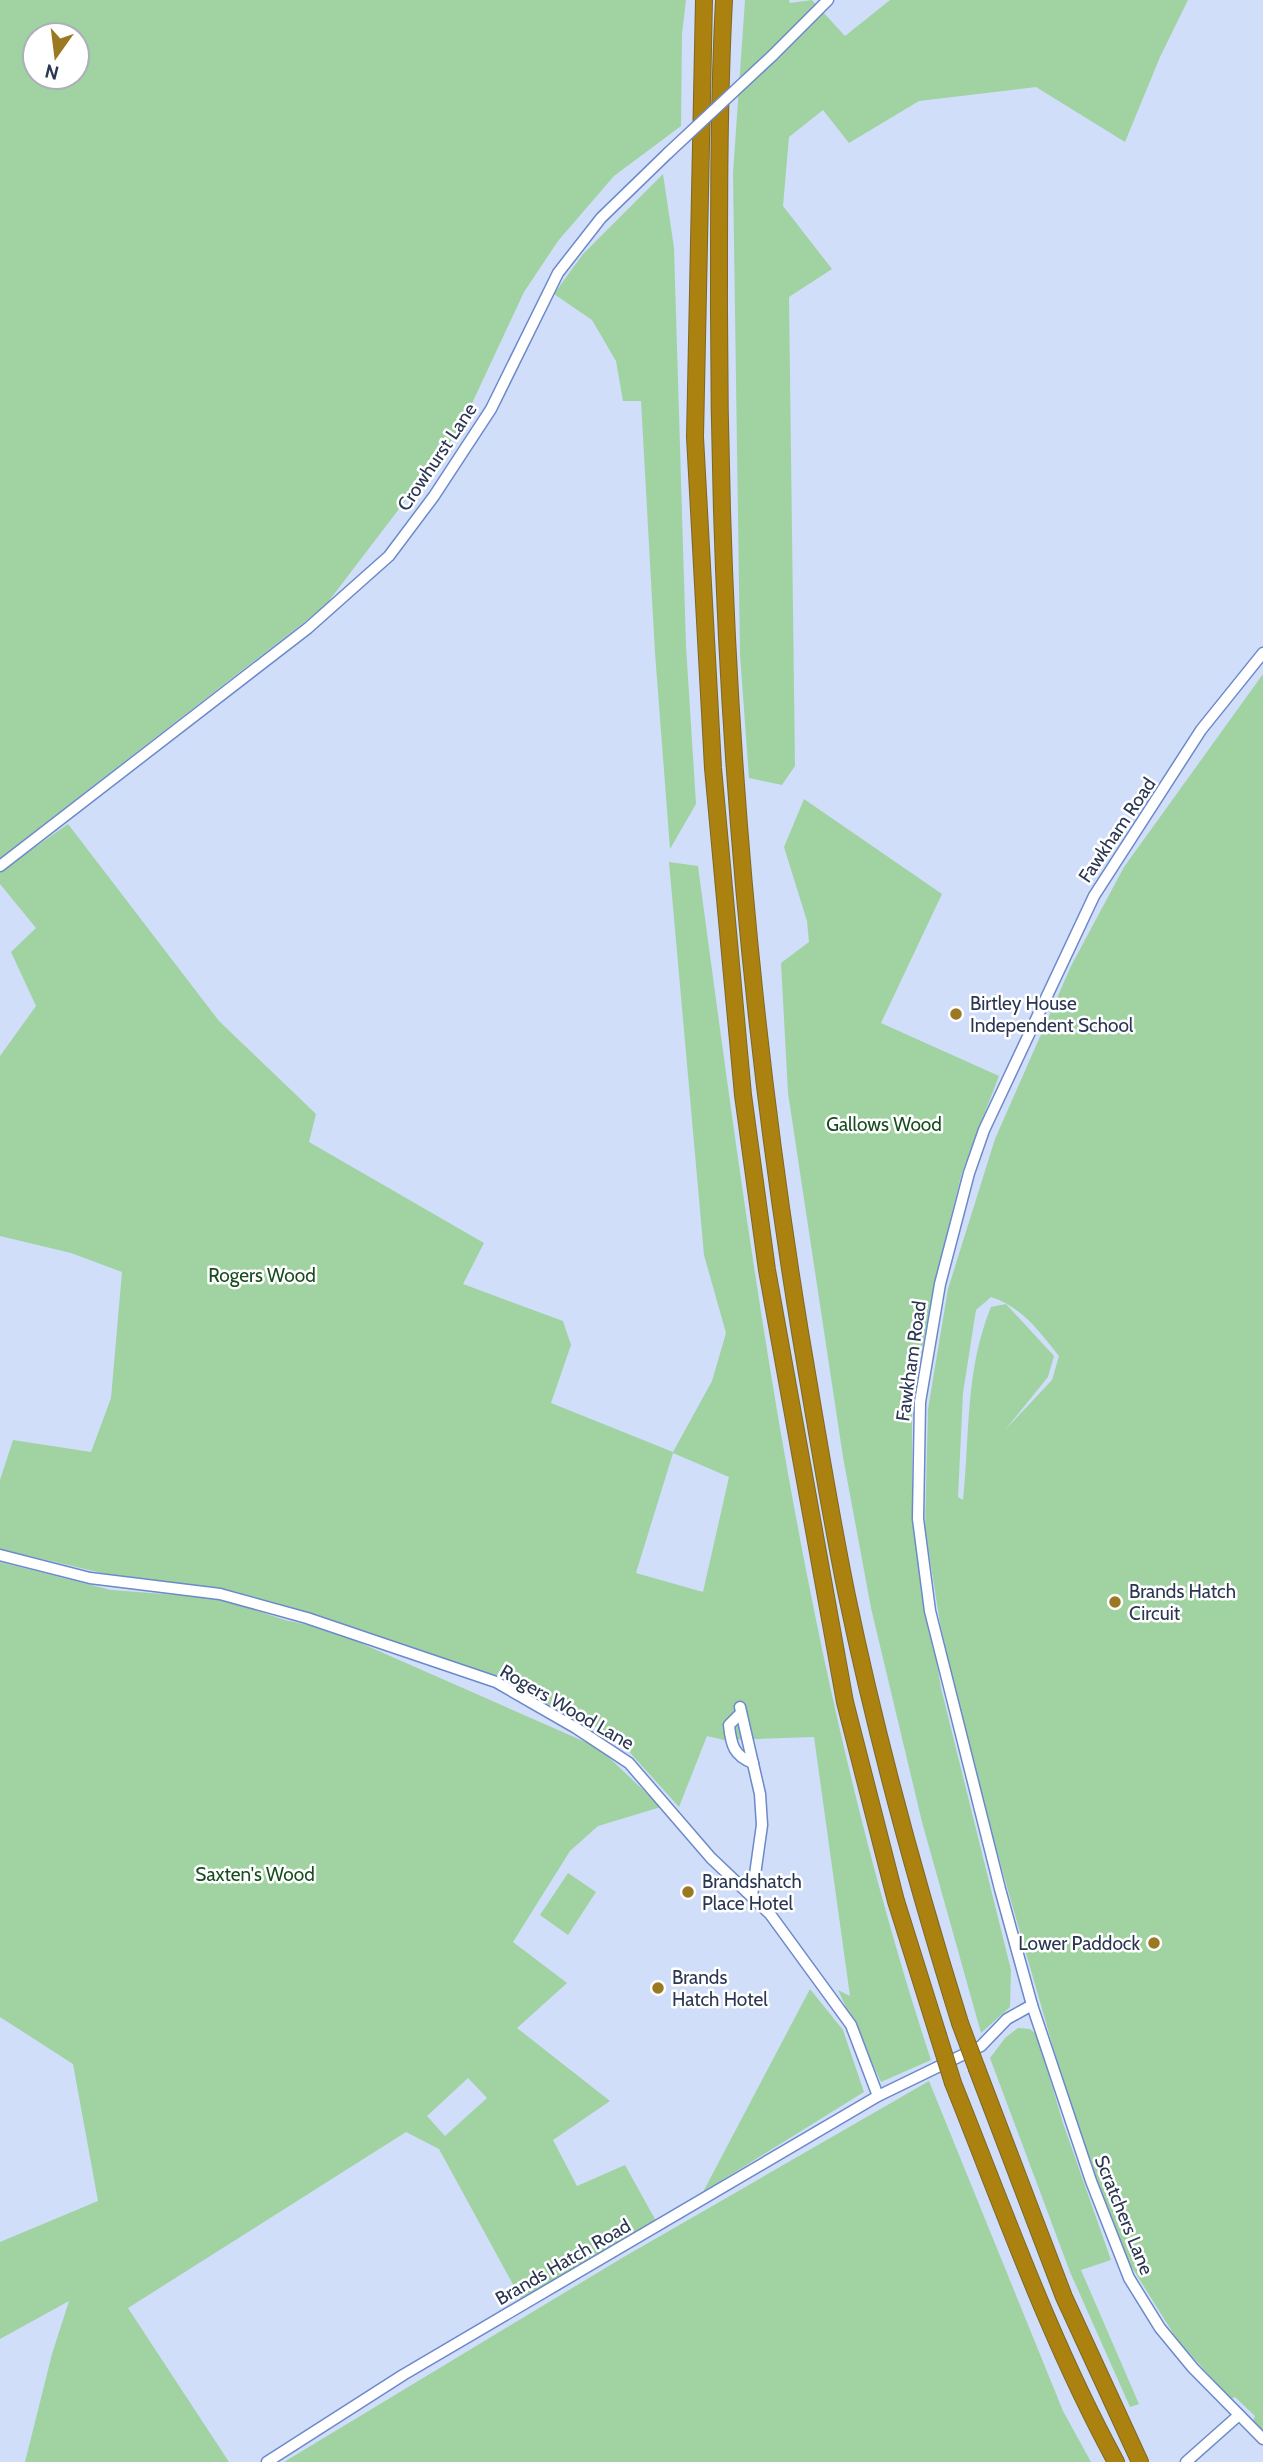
<svg xmlns="http://www.w3.org/2000/svg" width="1263" height="2462" viewBox="0 0 1263 2462" font-family="Cabin,sans-serif">
<style>
.green{fill:#a0d3a1;fill-rule:evenodd}
.lines{fill:none;stroke-linecap:round;stroke-linejoin:round}
.minor-casing{stroke:#6c89ca;stroke-width:13}
.highway-casing{stroke:#7e6726;stroke-width:18}
.minor{stroke:#fff;stroke-width:10}
.highway{stroke:#ab820f;stroke-width:16}
.minor-bridge-casing{stroke:#6c89ca;stroke-width:13;stroke-linecap:butt}
.highway-bridge-casing{stroke:#7e6726;stroke-width:18;stroke-linecap:butt}
.minor-bridge{stroke:#fff;stroke-width:10}
.highway-bridge{stroke:#ab820f;stroke-width:16}
.poi-dot{fill:#9b7822;stroke:#fff;stroke-width:2.5}
.labels{text-anchor:middle;dominant-baseline:central;stroke-width:5;stroke-linejoin:round;paint-order:stroke}
.street-label{font-size:19px;fill:#2a3652;stroke:#fff}
.poi-label{font-size:19px;fill:#2a3652;stroke:#fff;text-anchor:start}
.park-label{font-size:19px;fill:#174c1e;stroke:#fff}
</style>
<rect width="100%" height="100%" fill="#d0defa"/>
<g class="green">
<path d="M0 0H686L682 34 681 126 614 176 558 241 524 292 460 429 325 606 0 858ZM35 35H77V77H35Z"/>
<polygon points="745,0 789,0 790,3 812,0 845,36 890,0 1188,0 1160,57 1125,142 1036,87 919,101 849,143 823,110 789,137 783,206 832,269 789,297 795,766 782,785 749,778 740,655 733,173"/>
<polygon points="663,174 674,248 686,646 696,804 670,849 655,653 641,401 623,401 616,361 592,320 554,294 583,254"/>
<path d="M1263 674V2434L1253 2421 1255 2416 1235 2397 1231 2399 1178 2341 1131 2266 1099 2189 1065 2089 972 1765 940 1623 925 1528 928 1409 948 1289 995 1139 1071 966 1124 867ZM991 1297C1022 1307 1039 1331 1059 1356L1052 1380 1005 1430 1048 1377 1054 1356 1006 1304 991 1307C965 1370 970 1435 963 1500L958 1497 963 1393 976 1310Z"/>
<polygon points="804,799 942,894 881,1023 999,1076 962,1172 935,1281 912,1400 912,1513 941,1688 1011,1970 1010,2007 981,2033 922,1822 871,1608 843,1457 788,1093 781,963 809,942 807,921 784,847"/>
<path d="M68 824 219 1021 316 1114 309 1142 484 1243 463 1284 563 1321 571 1345 551 1403 673 1452 712 1381 726 1333 704 1255 669 862 698 866C752 1267 804 1674 931 2060L881 2082 838 1990 850 1996 814 1737 724 1740 707 1736 679 1807 615 1736 475 1669 309 1613 229 1590 106 1574 0 1549V1480L13 1440 91 1452 111 1398 122 1272 71 1253 0 1236V1056L36 1006 11 952 36 928 0 884V872ZM673 1453 729 1477 703 1592 636 1573Z"/>
<path d="M0 1562 111 1590 218 1598 285 1620 331 1630 599 1748 661 1807 598 1826 570 1851 513 1942 567 1983 517 2028 610 2101 553 2140 577 2186 625 2165 656 2221 522 2301 439 2149 406 2132 128 2308 229 2462H25L52 2354 69 2301 0 2339V2242L98 2201 73 2064 0 2017ZM468 2078 487 2098 445 2136 427 2116Z"/>
<polygon points="568,1873 596,1892 568,1935 540,1915"/>
<polygon points="810,1989 843,2030 864,2092 703,2192"/>
<polygon points="1018,2028 1030,2029 1037,2035 1063,2123 1111,2260 1081,2270 1139,2404 1130,2407 1070,2272 990,2058 1005,2038"/>
<polygon points="929,2081 1063,2411 1091,2462 284,2462 622,2258"/>
</g>
<g class="lines">
<g class="minor-casing">
<g id="minor">
<polyline points="773,55 828,0"/>
<polyline points="1263,653 1201,730 1094,896 984,1130 969,1173 940,1284 920,1402 918,1519 930,1611 1000,1889 1032,2005 1091,2181 1129,2278 1160,2328 1193,2368 1263,2439"/>
<polyline points="0,866 308,628 389,556 434,496 491,409 558,273 601,218 668,153"/>
<polyline points="0,1555 90,1578 220,1594 307,1618 496,1682 576,1728 629,1763 711,1858 770,1914 851,2025 878,2096"/>
<polyline points="740,1707 760,1794 762,1825 752,1896"/>
<path d="M741 1713 729 1725C731 1745 734 1756 753 1763"/>
<polyline points="267,2462 403,2375 878,2096 981,2046 1007,2019 1032,2005"/>
<polyline points="1186,2462 1239,2415"/>
</g>
</g>
<g class="highway-casing">
<g id="highway">
<polyline points="704,0 695,437 713,768 743,1095 767,1270 845,1702 896,1901 938,2035"/>
<path d="M724 0C719 96 719 192 719 288 718 641 743 984 800 1332 815 1420 829 1508 847 1596 877 1740 916 1882 960 2023"/>
<polyline points="977,2069 1064,2297 1140,2462"/>
<path d="M953 2083C1004 2210 1050 2341 1116 2462"/>
</g>
</g>
<use href="#minor" class="minor"/>
<use href="#highway" class="highway"/>
<g class="minor-bridge-casing">
<polyline id="minor-bridge" points="668,153 773,55"/>
</g>
<g class="highway-bridge-casing">
<g id="highway-bridge">
<polyline points="960,2023 977,2069"/>
<polyline points="938,2035 953,2083"/>
</g>
</g>
<use href="#minor-bridge" class="minor-bridge"/>
<use href="#highway-bridge" class="highway-bridge"/>
</g>
<g class="poi-dot">
<circle cx="956" cy="1014" r="7"/>
<circle cx="1115" cy="1602" r="7"/>
<circle cx="688" cy="1892" r="7"/>
<circle cx="1154" cy="1943" r="7"/>
<circle cx="658" cy="1988" r="7"/>
</g>
<g class="labels">
<g class="street-label">
<text transform="translate(437 457) rotate(-56)">Crowhurst Lane</text>
<text transform="translate(1117 830) rotate(-56)">Fawkham Road</text>
<text transform="translate(911 1361) rotate(-82)">Fawkham Road</text>
<text transform="translate(567 1707) rotate(30)">Rogers Wood Lane</text>
<text transform="translate(1124 2215) rotate(68)">Scratchers Lane</text>
<text transform="translate(563 2262) rotate(-30)">Brands Hatch Road</text>
</g>
<g class="poi-label">
<text x="970" y="1003">Birtley House<tspan x="970" dy="22">Independent School</tspan></text>
<text x="1129" y="1591">Brands Hatch<tspan x="1129" dy="22">Circuit</tspan></text>
<text x="702" y="1881">Brandshatch<tspan x="702" dy="22">Place Hotel</tspan></text>
<text x="1140" y="1943" text-anchor="end">Lower Paddock</text>
<text x="672" y="1977">Brands<tspan x="672" dy="22">Hatch Hotel</tspan></text>
</g>
<g class="park-label">
<text x="884" y="1124">Gallows Wood</text>
<text x="262" y="1275">Rogers Wood</text>
<text x="255" y="1874">Saxten's Wood</text>
</g>
</g>
<g transform="translate(56 56) rotate(194)"><circle r="33" fill="#ffffff" stroke="#aaafba" stroke-width="2"/>
<path d="M0-5L12 26L0 18L-12 26Z" fill="#9b7822"/>
<text y="-10" font-size="19" font-weight="bold" text-anchor="middle" fill="#2a3652">N</text>
</g>
</svg>
